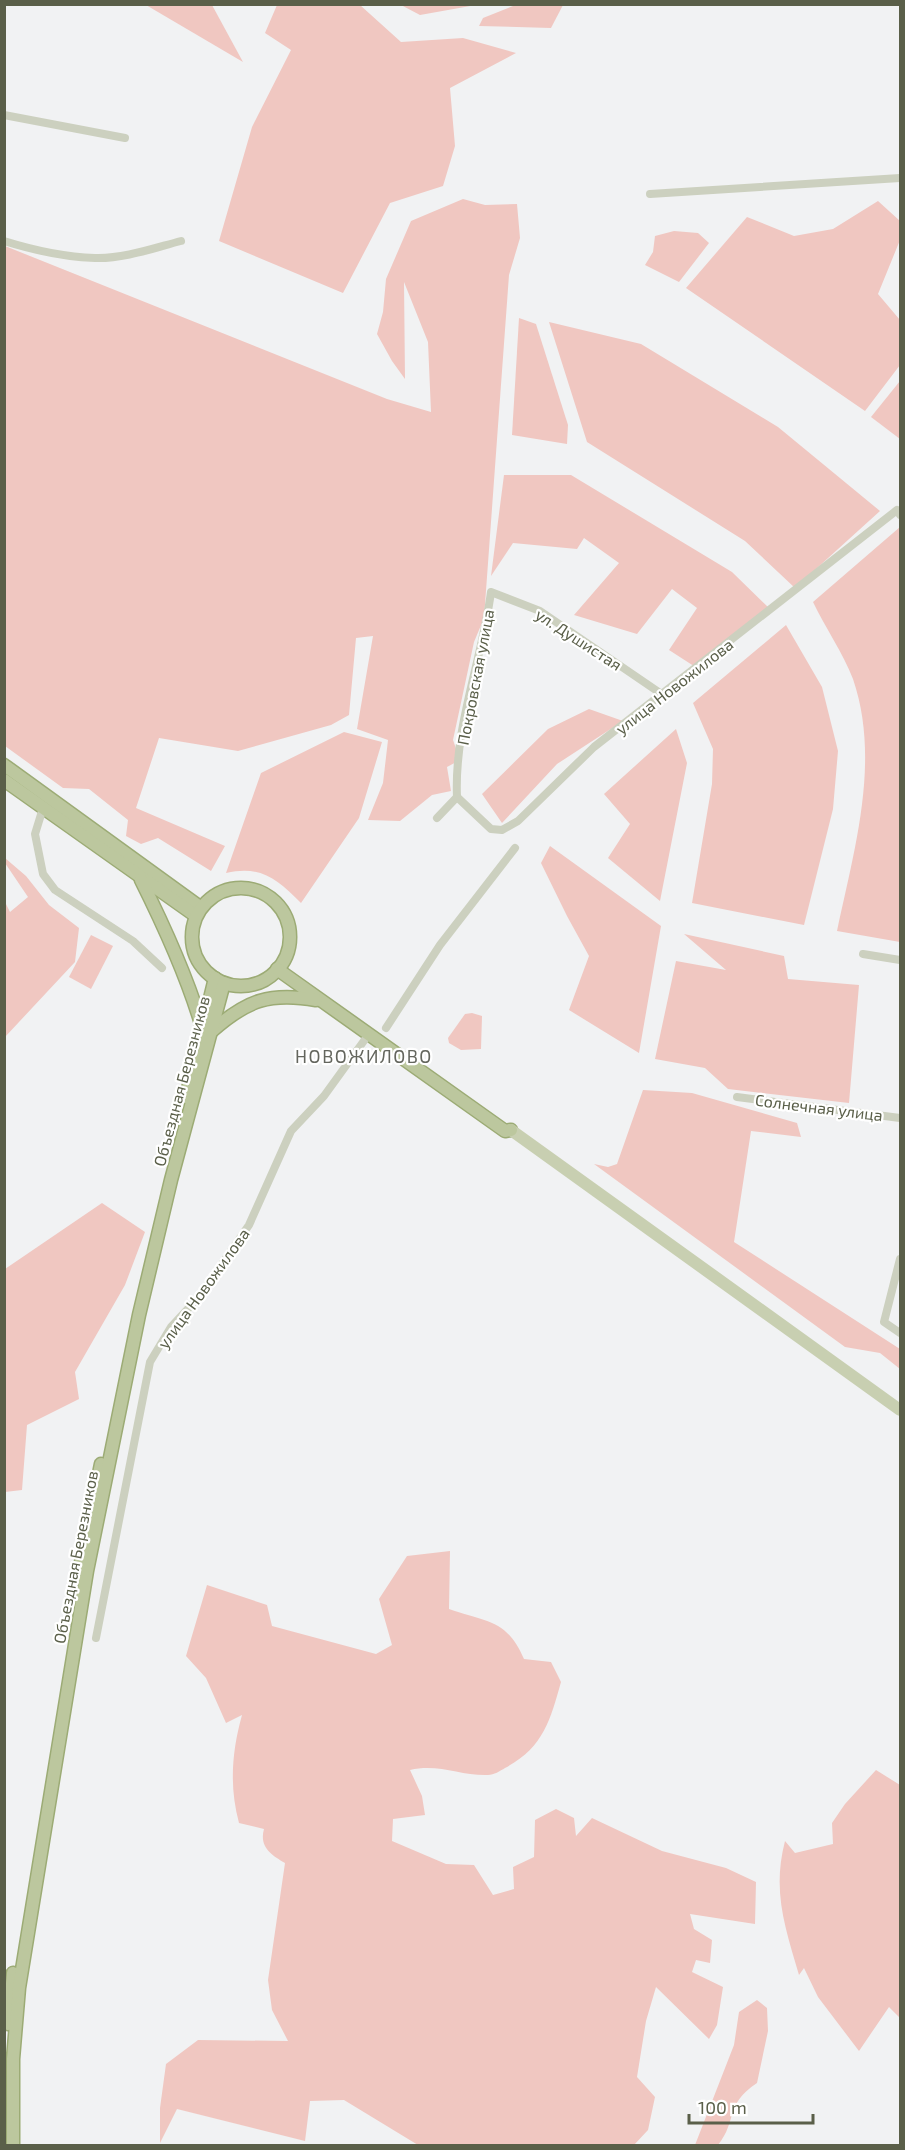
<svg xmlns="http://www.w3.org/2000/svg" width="905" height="2150" viewBox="0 0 905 2150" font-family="'Exo 2',sans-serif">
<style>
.green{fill:#f0c7c1}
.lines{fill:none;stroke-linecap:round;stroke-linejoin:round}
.trunk-casing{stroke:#9cab75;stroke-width:15}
.minor{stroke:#ccd0bf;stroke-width:8}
.primary{stroke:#c8cfb1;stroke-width:12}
.trunk{stroke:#bcc79e;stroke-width:12}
.labels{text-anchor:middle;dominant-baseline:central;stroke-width:4.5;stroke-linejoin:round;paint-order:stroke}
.street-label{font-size:16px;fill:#5a5f49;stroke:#fff}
.neighbourhood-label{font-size:18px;letter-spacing:1.5px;fill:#64665e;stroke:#fff}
</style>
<rect width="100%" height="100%" fill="#f1f2f3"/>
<g class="green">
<polygon points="518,4 563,4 563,5 551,28 479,26 483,18"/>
<polygon points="146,5 212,5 243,62"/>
<polygon points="277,5 360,5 401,42 463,38 516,53 450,88 455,146 443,186 390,203 343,293 219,241 252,127 291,50 265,33"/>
<polygon points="401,5 476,4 476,5 420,15"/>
<polygon points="463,199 485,205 517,204 520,238 509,275 484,618 474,642 453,740 460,760 447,767 451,791 432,795 400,821 368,820 383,783 388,740 357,729 373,636 356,638 349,715 331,725 238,751 159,738 136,808 225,846 211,871 158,838 141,844 126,836 128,820 89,789 63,788 5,746 5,246 387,399 431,412 428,342 404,282 405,379 392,361 377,334 383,312 386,279 411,221"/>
<polygon points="878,201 900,221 900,240 878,294 900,320 900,365 865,411 686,288 747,217 794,236 833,229"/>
<polygon points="674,231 698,233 709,243 679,282 645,265 653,252 655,236"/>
<polygon points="519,318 536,324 568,425 567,444 512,435"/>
<polygon points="549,322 641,344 778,427 880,511 795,588 745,541 587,442"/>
<polygon points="900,381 900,439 871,417"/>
<polygon points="504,475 571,475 732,572 769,608 700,670 669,650 697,608 672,589 637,634 574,615 619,563 584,538 577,549 513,543 491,576"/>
<path d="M900 527V942L837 931C854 850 881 761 853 679 843 653 825 627 813 602Z"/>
<polygon points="786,625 822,687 838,751 833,809 804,925 692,903 712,784 713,749 693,703"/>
<polygon points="589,709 623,721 557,764 502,823 482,794 548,729"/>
<polygon points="676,729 687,763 660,901 608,858 630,824 604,794"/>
<path d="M344 732 382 742 359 818 301 903C277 879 261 865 226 873L261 773Z"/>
<polygon points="550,846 661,926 639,1053 569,1010 589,956 567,916 541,863"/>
<polygon points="5,858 26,876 49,905 79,928 75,962 5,1037 5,902 10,912 28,897 5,863"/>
<polygon points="684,934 784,956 788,979 859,985 849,1103 728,1089 705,1068 655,1059 676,961 726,970"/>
<polygon points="91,935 113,946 91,989 69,977"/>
<polygon points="472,1013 482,1016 481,1049 461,1050 449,1043 448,1038 465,1014"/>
<polygon points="643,1090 692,1093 797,1123 801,1137 751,1131 734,1242 900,1349 900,1369 880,1353 845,1347 594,1164 608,1167 617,1164"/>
<polygon points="102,1203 145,1232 125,1285 75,1372 79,1399 27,1425 22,1490 5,1492 5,1269"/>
<path d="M450 1551 449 1609C486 1622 507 1619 524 1659L551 1662 561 1682C550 1721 543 1748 505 1768 500 1771 494 1775 488 1775 461 1776 438 1763 410 1770L422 1796 425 1815 393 1819 392 1841 446 1864 474 1865 493 1895 514 1889 513 1867 534 1857 535 1820 556 1809 574 1818 576 1836 592 1818 662 1851 726 1868 756 1882 755 1924 690 1914 694 1929 712 1940 710 1963 696 1960 692 1972 723 1987 717 2025 709 2039 656 1987 646 2021 637 2077 655 2097 648 2130 634 2145H418L344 2100 310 2101 305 2141 177 2109 160 2143V2108L166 2064 198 2040 288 2041 272 2010 268 1980 285 1863C271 1855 259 1847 264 1829L239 1823C229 1786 232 1751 242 1715L226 1723 206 1678 186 1656 207 1585 267 1605 272 1626 376 1654 392 1645 379 1599 407 1556Z"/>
<path d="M876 1770 900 1785V2018L889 2007 859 2051 818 1997 804 1968 799 1975C785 1927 772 1891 785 1841L795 1853 833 1844 832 1823 845 1804Z"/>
<path d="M757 2000 767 2008 768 2031 757 2083C724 2105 738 2120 718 2145H695L734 2045 739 2012Z"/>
</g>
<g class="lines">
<g class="trunk-casing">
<g id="trunk">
<polyline points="4,765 200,907"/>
<polyline points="4,780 196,916"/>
<path d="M141 880C165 928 187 976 202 1027"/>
<circle cx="241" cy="937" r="49"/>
<polyline points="277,969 505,1131 511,1130"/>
<path d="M212 1031C247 1000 270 992 316 1000"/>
<polyline points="186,1097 215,978"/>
<polyline points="78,1577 101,1464"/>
<polyline points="8,2024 13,1973"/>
<polyline points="13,2146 13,2059 19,1988 87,1571 139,1315 171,1180 224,983"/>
</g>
</g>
<g class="minor">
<polyline points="4,115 125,138"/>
<polyline points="650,194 900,178"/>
<path d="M4 241C33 250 65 257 95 258 123 259 154 248 181 241"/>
<polyline points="457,797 491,829 502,830 518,821 594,747 897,510 900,515"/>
<path d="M457 797C454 727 482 660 491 592L540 611 663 695"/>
<polyline points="43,808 35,834 43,874 55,890 133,941 162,968"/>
<polyline points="437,818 457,797"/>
<polyline points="863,954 900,960"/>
<polyline points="386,1028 440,945 515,848"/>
<polyline points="737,1097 900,1118"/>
<polyline points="900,1259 884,1322 900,1333"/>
<polyline points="96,1638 150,1362 171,1327 199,1297 249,1225 291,1131 324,1096 366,1038"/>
</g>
<polyline class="primary" points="511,1130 900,1410"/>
<use href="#trunk" class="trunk"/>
</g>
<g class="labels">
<g class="street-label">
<text transform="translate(579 639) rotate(33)">ул. Душистая</text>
<text transform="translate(475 677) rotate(-79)">Покровская улица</text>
<text transform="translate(674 686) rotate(-38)">улица Новожилова</text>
<text transform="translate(181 1081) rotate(-75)">Объездная Березников</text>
<text transform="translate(819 1107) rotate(7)">Солнечная улица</text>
<text transform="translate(203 1288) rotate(-54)">улица Новожилова</text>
<text transform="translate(75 1557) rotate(-79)">Объездная Березников</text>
</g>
<g class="neighbourhood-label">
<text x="364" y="1056">НОВОЖИЛОВО</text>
</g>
</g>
<rect width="905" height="2150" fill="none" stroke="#5a5f49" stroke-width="12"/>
<path d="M689 2114v9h124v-9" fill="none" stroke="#5a5f49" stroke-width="3"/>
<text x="698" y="2114" font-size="18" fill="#5a5f49" stroke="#ffffff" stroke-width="4.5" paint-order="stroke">100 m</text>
</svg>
